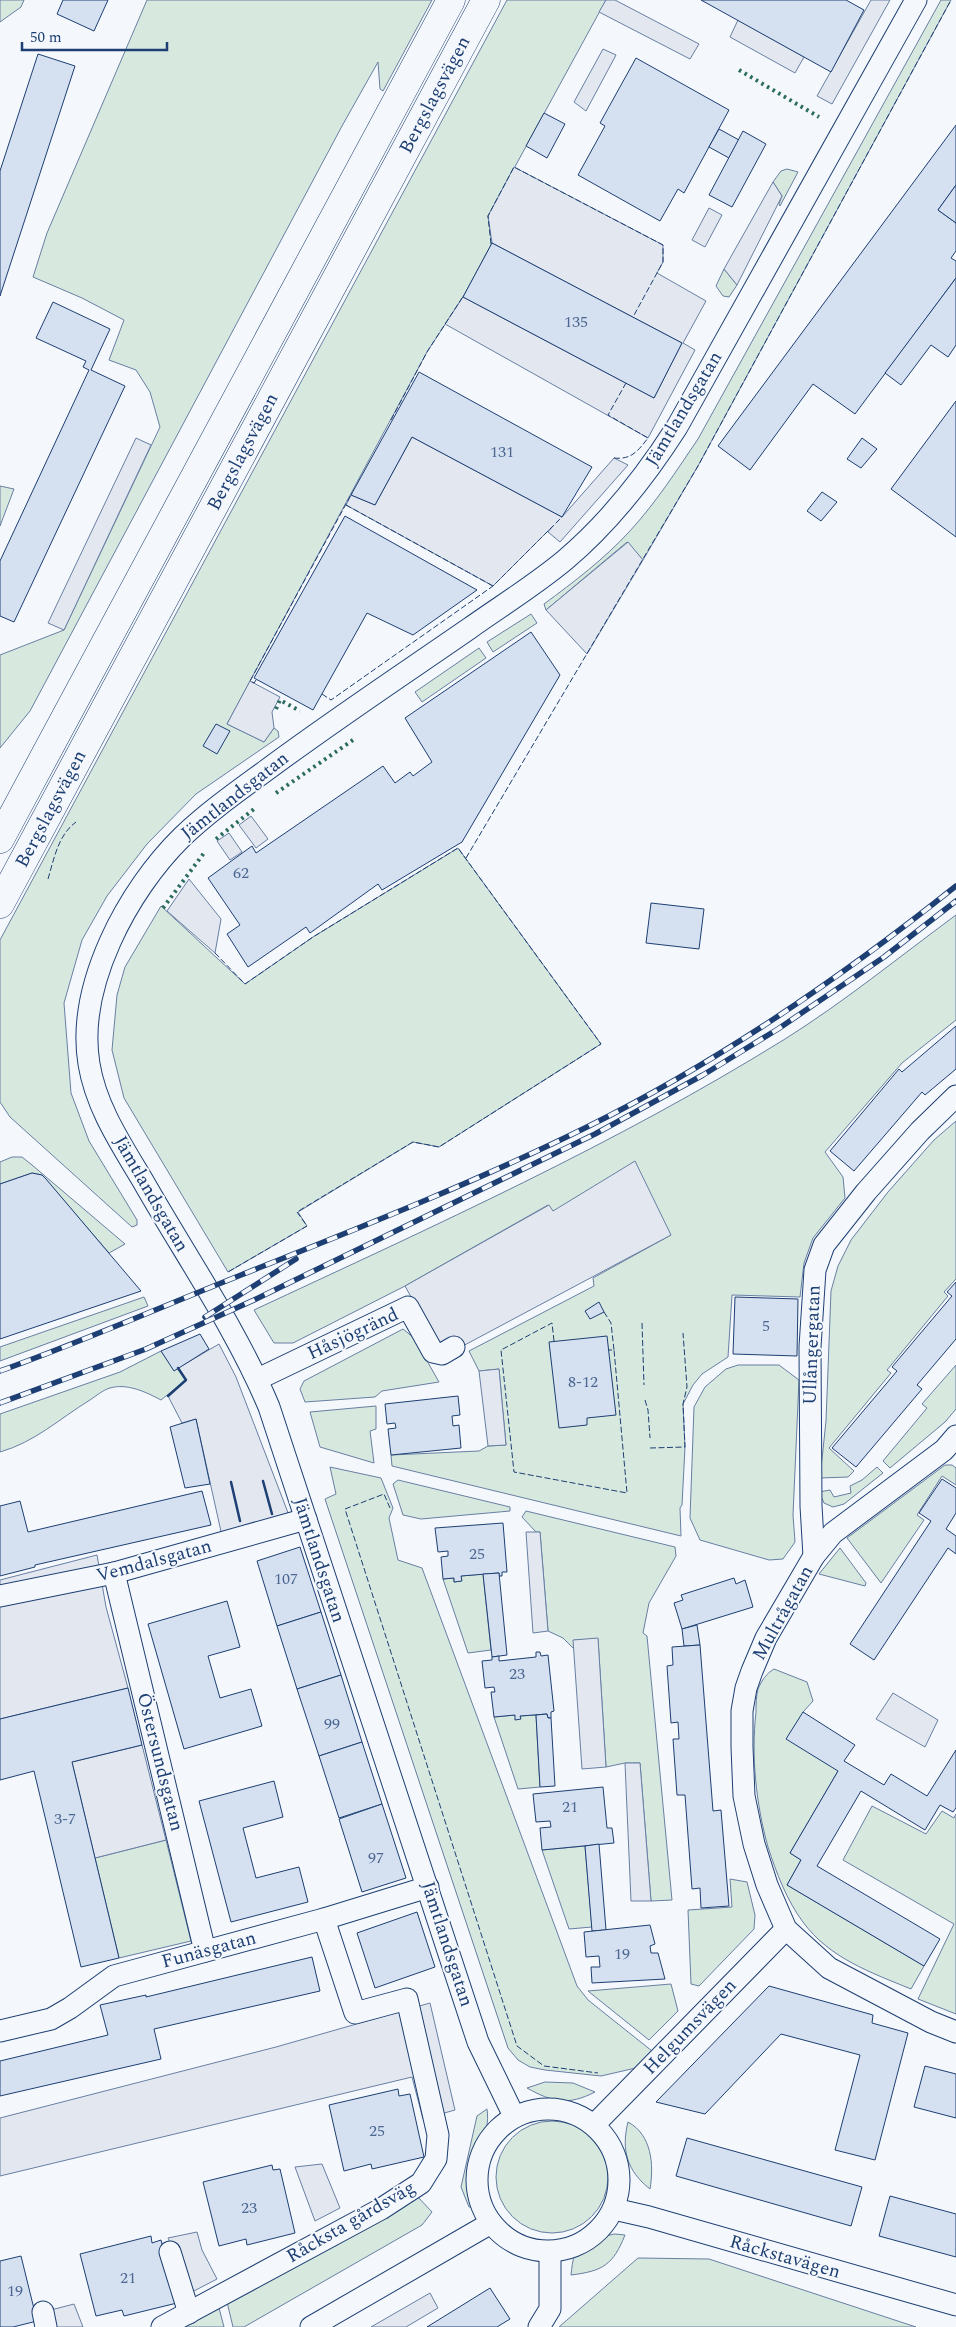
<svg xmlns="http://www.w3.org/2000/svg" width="956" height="2327" viewBox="0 0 956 2327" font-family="Spectral,serif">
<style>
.green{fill:#d7e8df;stroke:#687fa3}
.parking{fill:#e3e8f0;stroke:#687fa3}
.building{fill:#d5e0f0;stroke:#1d3f73}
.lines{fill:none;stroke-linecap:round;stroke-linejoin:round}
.minor-casing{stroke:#1d3f73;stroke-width:23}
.major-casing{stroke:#1d3f73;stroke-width:29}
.minor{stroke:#f4f7fb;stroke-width:21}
.major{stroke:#f4f7fb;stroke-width:28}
.rail-casing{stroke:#1d3f73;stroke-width:5.5}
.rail{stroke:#f4f7fb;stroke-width:4;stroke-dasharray:11;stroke-linecap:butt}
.hedge{stroke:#2c6c60;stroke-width:4;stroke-dasharray:2.5 4;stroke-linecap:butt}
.fence{stroke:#1d3f73;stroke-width:1;stroke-dasharray:6 2.5;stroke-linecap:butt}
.wall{stroke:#1d3f73;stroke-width:2.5}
.labels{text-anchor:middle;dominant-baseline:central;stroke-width:4;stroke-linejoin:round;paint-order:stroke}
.number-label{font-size:16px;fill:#4b6792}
.street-label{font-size:19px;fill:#1d3f73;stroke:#f4f7fb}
</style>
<rect width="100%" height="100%" fill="#f4f7fb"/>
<g class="green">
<polygon points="0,0 24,0 21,7 0,22"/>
<polygon points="147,0 432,0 383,91 380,89 378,62 342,126 30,711 0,748 0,655 64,630 160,427 150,392 136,370 109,360 124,320 82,298 33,277 47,233"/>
<polygon points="507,0 606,0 488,216 492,243 463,297 427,352 227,724 264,742 274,728 278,731 279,737 196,794 147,844 107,896 82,940 64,1003 71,1093 89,1141 137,1220 137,1225 132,1227 10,1117 0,1102 0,940"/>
<path d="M941 0H951L698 466 643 560 627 542 546 610 544 604C574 582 604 559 629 532 655 504 677 470 698 439Z"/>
<polygon points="787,169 798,172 780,206 779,204 782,196 773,182 781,171"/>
<polygon points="724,269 737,285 729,297 723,296 716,286"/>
<polygon points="0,486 14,489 0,526"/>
<polygon points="531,614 537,623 493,652 487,642"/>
<polygon points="479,648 486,658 422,702 415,692"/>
<polygon points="458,848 601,1044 439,1147 413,1142 298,1212 307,1226 228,1272 124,1098 112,1050 117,995 125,967 161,906 245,984 313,937"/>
<path d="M956 915V1020L902 1063 825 1152 843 1177 845 1198 813 1238 804 1263 800 1297 732 1295 728 1357 702 1374 693 1385 683 1404 685 1447 682 1505 680 1508 681 1536 392 1466 391 1455 479 1451 488 1446 506 1445 499 1369 479 1371 469 1351 594 1286 593 1278 671 1235 552 1211 548 1205 405 1286 293 1343H274L254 1310C434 1226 616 1144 785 1039 844 1002 899 957 956 915Z"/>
<polygon points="956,1121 956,1279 944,1292 948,1296 887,1370 891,1373 829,1448 854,1471 848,1477 820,1478 826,1421 831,1291 838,1266 851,1240 888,1192 934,1140"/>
<polygon points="12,1157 22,1157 32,1165 125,1244 109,1253 42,1175 32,1173 0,1184 0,1162"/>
<polygon points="144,1297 148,1306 0,1361 0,1347"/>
<polygon points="403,1329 414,1338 439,1382 382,1391 375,1397 305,1402 300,1389 304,1381"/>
<path d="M161 1351 174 1370 178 1368 186 1380 161 1400C146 1392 127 1383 110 1388 103 1390 96 1396 90 1400 59 1419 35 1442 0 1452V1414L120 1372Z"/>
<polygon points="738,1365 779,1365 799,1380 793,1515 795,1542 783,1559 769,1560 700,1540 690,1518 694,1407 705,1387 726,1369"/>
<polygon points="956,1365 956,1409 945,1422 890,1468 883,1461 927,1408 922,1404"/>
<polygon points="376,1406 376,1429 370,1431 374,1463 320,1447 310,1412"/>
<polygon points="945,1465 952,1465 956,1468 956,1485 942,1476 917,1515 924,1520 881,1583 847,1538"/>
<polygon points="330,1467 381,1478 393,1508 389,1518 398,1560 422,1568 577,1986 588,2000 652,2051 640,2067 601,2076 545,2070 530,2067 518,2060 508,2048 325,1499 336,1494"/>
<polygon points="877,1467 883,1473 844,1504 833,1507 824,1503 819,1492 830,1490 834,1497 851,1493 850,1486 862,1480"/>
<polygon points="398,1480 510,1507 510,1511 421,1519 403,1515 393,1484"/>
<polygon points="526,1511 675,1547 676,1556 649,1603 643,1633 647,1636 672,1900 651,1901 640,1763 625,1763 606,1767 598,1639 574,1640 574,1649 563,1638 548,1631 540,1532 536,1532 522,1517"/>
<polygon points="840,1548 866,1583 865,1586 819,1574"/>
<polygon points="483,1574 491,1650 468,1653 443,1579 454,1578 454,1582 461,1581 461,1576"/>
<path d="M774 1669 807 1682 813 1701 803 1712 838 1771 790 1853 801 1860 787 1885 924 1966 911 1989C872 1973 829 1958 803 1922 787 1901 776 1872 768 1847 756 1804 751 1756 756 1712 756 1705 756 1696 758 1689 762 1680 766 1674 774 1669Z"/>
<polygon points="515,1715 520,1719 520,1716 536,1715 540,1787 518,1789 494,1717"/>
<polygon points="872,1806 926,1834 942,1811 954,1818 956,1814 956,2014 918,1999 954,1924 843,1860"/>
<polygon points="166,1840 191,1941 119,1958 95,1858"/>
<polygon points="585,1846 592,1927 569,1929 542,1850"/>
<polygon points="730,1879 747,1882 755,1915 754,1929 699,1986 691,1984 688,1910 732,1907"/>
<polygon points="671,1984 678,2011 649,2040 588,1991"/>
<path d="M545 2082 573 2083 595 2092C568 2106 552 2102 527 2088Z"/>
<path d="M487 2109C491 2136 474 2148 473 2173 473 2186 477 2194 471 2207H469L461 2187 477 2116Z"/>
<circle cx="552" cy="2177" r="56"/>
<path d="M628 2122C652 2135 654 2165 650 2189 627 2171 621 2150 628 2122Z"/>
<polygon points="417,2196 432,2212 422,2225 244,2327 233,2327 227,2302 337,2245"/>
<path d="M615 2234 625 2235C613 2265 603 2271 571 2275 572 2268 572 2261 575 2255 580 2246 606 2235 615 2234Z"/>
<polygon points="638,2258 709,2259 916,2327 559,2327"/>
<polygon points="219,2308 224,2327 181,2327"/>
</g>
<g class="parking">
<polygon points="606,0 615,0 699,44 690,59 599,12"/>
<polygon points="871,0 890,0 832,104 817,96"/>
<polygon points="738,20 804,57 795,73 730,37"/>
<polygon points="603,49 616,55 586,111 574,102"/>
<polygon points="514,167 663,245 663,262 657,273 706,301 683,343 695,350 648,438 445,324 463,297 654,398 682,343 492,243 488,216"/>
<polygon points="773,182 782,196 737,285 724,269"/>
<polygon points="709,208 722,215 705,247 692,240"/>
<polygon points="412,437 562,517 614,458 628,465 560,542 548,532 553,526 493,586 346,505 351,495 375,505"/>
<polygon points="136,438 151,445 64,630 48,623"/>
<polygon points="628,542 643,560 587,654 546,610"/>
<polygon points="250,681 280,697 272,712 274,728 264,742 227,724"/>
<polygon points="251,816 268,839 256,848 239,825"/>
<polygon points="229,833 242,852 230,860 217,841"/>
<polygon points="189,879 221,919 215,953 167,911"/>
<polygon points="635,1161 671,1235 444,1356 405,1286 549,1205 553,1211"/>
<polygon points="219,1344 236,1377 290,1518 222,1536 196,1419 182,1423 168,1396 186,1380 178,1368"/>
<polygon points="499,1369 506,1445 488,1446 479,1371"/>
<polygon points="526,1532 540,1532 548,1631 533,1633"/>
<polygon points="97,1555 106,1607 128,1688 0,1719 0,1580"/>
<polygon points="598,1638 606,1767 582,1769 573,1640"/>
<polygon points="893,1693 938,1720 925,1747 876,1719"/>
<polygon points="142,1745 166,1840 95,1858 72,1762"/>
<polygon points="625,1763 640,1763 651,1901 631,1901"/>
<polygon points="430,2003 455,2110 423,2119 412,2077 0,2176 0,2118 276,2047"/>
<polygon points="322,2164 340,2208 315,2221 295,2167"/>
<polygon points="197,2232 202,2250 217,2279 192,2292 168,2238"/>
<polygon points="430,2293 438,2308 406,2327 371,2327"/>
<polygon points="74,2304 83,2327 51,2327 47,2311"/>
</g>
<g class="building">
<polygon points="63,0 108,0 94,31 57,14"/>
<polygon points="701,0 846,0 864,10 831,72"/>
<polygon points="38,54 75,66 0,296 0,171"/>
<polygon points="636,58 729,110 684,193 678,189 660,221 578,175 605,126 600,123"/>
<polygon points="544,113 565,124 547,158 526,146"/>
<polygon points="956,125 956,185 938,210 956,223 956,251 951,258 956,261 956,278 855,414 813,384 750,470 718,446"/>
<polygon points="719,129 739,140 729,158 709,147"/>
<polygon points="743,131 766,144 732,207 709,195"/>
<polygon points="956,185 956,223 938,210"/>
<polygon points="492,243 682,343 654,398 463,297"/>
<polygon points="956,278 956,345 948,357 931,345 901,385 885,373"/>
<polygon points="53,302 110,329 91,370 125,386 14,622 0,616 0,561 89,370 83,367 86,361 36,338"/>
<polygon points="419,372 592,467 562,517 412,437 375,505 351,495"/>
<polygon points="956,401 956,537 891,489"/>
<polygon points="862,438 877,449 861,468 847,459"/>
<polygon points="822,492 837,502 821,521 807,511"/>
<polygon points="345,516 477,590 413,635 367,613 313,710 254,678"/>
<polygon points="531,632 560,675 462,842 382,890 378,884 310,933 306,927 248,967 227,934 240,925 208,878 252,846 256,853 383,766 395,783 410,772 413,776 432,762 405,718"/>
<polygon points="216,724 230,731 217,754 203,746"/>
<polygon points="651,903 704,909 699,949 646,943"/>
<polygon points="956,1026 956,1069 925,1095 922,1092 854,1171 830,1151 899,1069 902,1072"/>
<polygon points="32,1173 42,1175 46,1179 141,1291 0,1339 0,1184"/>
<polygon points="956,1282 956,1339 917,1385 922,1389 856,1467 832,1448 897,1371 892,1367 952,1296 947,1292"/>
<polygon points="735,1297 798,1299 797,1356 733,1354"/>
<polygon points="599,1302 604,1312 590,1319 585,1311"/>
<polygon points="200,1334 209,1349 174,1371 161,1351"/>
<polygon points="607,1336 616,1415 587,1418 587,1425 559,1428 549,1342"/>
<polygon points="458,1396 460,1415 452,1416 453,1426 459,1425 461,1448 391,1455 388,1429 396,1428 395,1423 387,1424 385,1404"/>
<polygon points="196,1419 210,1484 185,1488 170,1427"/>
<polygon points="942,1479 956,1488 956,1513 946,1529 956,1536 956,1554 948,1548 874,1660 850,1644 931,1521 919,1513"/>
<polygon points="202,1491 211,1525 35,1565 35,1567 0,1576 0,1506 20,1501 28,1532"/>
<polygon points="503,1523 507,1572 502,1572 502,1576 499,1576 499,1573 461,1576 462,1581 454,1582 454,1578 443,1579 441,1557 448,1556 448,1551 438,1552 435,1528"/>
<polygon points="300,1547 321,1612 277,1626 257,1561"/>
<polygon points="499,1573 507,1655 492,1657 483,1574"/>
<polygon points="734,1578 736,1584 745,1580 753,1607 682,1629 674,1603 683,1600 681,1595"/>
<polygon points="227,1601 240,1647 208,1656 220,1698 251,1689 262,1726 184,1749 148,1624"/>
<polygon points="321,1612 341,1675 297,1689 277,1626"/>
<polygon points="697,1625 700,1645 684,1646 682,1629"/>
<polygon points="700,1645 713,1811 721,1810 729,1906 701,1908 700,1888 692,1889 685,1795 677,1795 673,1739 679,1739 678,1722 671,1723 667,1666 673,1665 672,1647"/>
<polygon points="536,1652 540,1652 541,1656 548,1655 554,1711 551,1712 551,1718 548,1718 547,1714 520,1716 521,1719 515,1720 515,1715 494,1717 491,1692 495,1692 494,1687 485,1688 482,1661 492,1660 492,1657 499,1656 499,1661 536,1657"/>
<polygon points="341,1675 362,1742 319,1756 297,1689"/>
<polygon points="128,1688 142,1745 72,1762 119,1958 81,1967 34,1771 0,1780 0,1719"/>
<polygon points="803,1712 855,1745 844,1761 884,1785 891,1774 927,1796 956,1750 956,1808 953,1812 940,1805 925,1830 861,1791 817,1866 940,1939 924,1966 787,1885 801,1860 790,1853 838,1771 786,1739"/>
<polygon points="547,1714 548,1718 551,1718 555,1786 540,1787 536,1715"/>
<polygon points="362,1742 382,1804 339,1818 319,1756"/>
<polygon points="274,1781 283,1817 243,1828 256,1878 299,1867 308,1902 231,1922 199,1801"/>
<polygon points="603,1787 607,1828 612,1828 614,1843 542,1850 540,1828 551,1827 550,1821 536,1822 533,1794"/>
<polygon points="382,1804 406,1878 362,1892 339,1819"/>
<polygon points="599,1844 606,1930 592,1931 585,1846"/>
<polygon points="417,1912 435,1967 375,1988 357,1933"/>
<polygon points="650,1925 655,1944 650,1946 651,1953 658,1953 665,1979 592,1983 591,1967 600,1967 599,1956 586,1957 584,1932"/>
<polygon points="312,1957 320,1991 154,2029 161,2059 0,2096 0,2061 108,2035 100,2005 146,1995 146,1997"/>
<polygon points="769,1986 873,2015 872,2023 908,2033 875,2160 835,2150 860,2055 781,2034 705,2114 656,2102"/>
<polygon points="925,2066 956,2074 956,2118 914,2107"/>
<polygon points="398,2089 399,2096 410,2094 424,2157 372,2169 371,2164 344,2171 329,2105"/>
<polygon points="687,2138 862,2187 851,2226 676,2176"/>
<polygon points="272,2165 273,2170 280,2169 295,2233 247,2245 246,2239 219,2246 203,2182"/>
<polygon points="890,2196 956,2214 956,2257 879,2236"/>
<polygon points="151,2236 152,2243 161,2240 177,2303 124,2316 122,2310 96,2316 80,2254"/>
<polygon points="21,2256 37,2321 13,2327 0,2327 0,2261"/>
<polygon points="490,2288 510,2319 497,2327 427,2327"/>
</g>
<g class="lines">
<g class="minor-casing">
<g id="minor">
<polyline points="258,1379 408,1307 433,1352 442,1354 454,1347"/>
<polyline points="956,1436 944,1450 833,1533 814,1556 766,1638 752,1671 746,1688 742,1711 742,1747 744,1796 754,1844 767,1885 786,1929 829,1968 931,2022 956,2032"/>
<polyline points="814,1556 811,1506 810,1347 815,1270 824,1245 866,1192 920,1131 956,1096"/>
<polyline points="114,1573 205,1951"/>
<polyline points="0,1596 114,1573 306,1519"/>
<polyline points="0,2031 51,2019 70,2008 114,1976 324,1919 428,1887"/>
<circle cx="548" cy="2180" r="71"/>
<path d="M514 2116 478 2042 269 1407C236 1328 185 1255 143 1181 121 1144 96 1107 89 1064 76 986 128 890 182 837 208 812 238 791 268 769 334 720 402 675 470 628 501 606 535 585 565 560 610 522 645 477 677 427L916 0"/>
<polyline points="594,2125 786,1929"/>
<polyline points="614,2209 649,2217 956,2305"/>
<polyline points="170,2252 189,2313"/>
<polyline points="43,2312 46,2327"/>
<polyline points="162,2327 381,2209 421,2183 436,2159 438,2135 407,1999 355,2013 324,1919"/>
<polyline points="311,2327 491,2223"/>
<polyline points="539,2327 550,2309 550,2252"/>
</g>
</g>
<g class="major-casing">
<g id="major">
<polyline points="0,839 451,0"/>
<polyline points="0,904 486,0"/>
</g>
</g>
<use href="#minor" class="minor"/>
<use href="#major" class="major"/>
<g class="rail-casing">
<g id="rail">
<polyline points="205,1317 296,1259"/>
<path d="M0 1371C81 1342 161 1307 241 1275 359 1228 476 1182 589 1126 720 1061 842 977 956 886"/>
<polyline points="0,1403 146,1349 254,1300 595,1134 703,1075 778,1029 884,957 956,901"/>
</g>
</g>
<use href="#rail" class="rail"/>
<g class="hedge">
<polyline points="739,70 819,117"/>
<polyline points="276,709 280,700 300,711"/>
<polyline points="276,793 353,740"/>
<polyline points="216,839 254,809"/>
<polyline points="163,908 204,853"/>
</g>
<g class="fence">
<polyline points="491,244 488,216 514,167 663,245 663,262 633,317"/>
<polyline points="391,420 427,352 464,295"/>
<path d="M614 458C631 460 638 451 648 438L608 415 626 383"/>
<polyline points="346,505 493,586"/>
<polyline points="256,680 254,683 250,681 352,493"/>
<polyline points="322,694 331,700 493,586 562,517"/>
<polyline points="466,858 698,466 951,0"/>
<path d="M48 879C54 859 58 835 76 822"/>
<polyline points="215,953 245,984 313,937 458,848 601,1044 439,1147 413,1142 297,1212 307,1226 228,1272"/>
<polyline points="604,1312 611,1323 614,1350"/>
<polyline points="642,1323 644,1385"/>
<polyline points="554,1341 552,1323 501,1350 514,1472 627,1493 614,1350 609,1350"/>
<polyline points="645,1400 648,1410 650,1438"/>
<polyline points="650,1448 685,1447 683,1404 687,1387 683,1333"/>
<polyline points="390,1508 384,1494 345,1509 517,2046 544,2066 598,2073"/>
</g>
<g class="wall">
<polyline points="168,1396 186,1380 178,1368"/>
<polyline points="263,1481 272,1514"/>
<polyline points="231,1482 240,1521"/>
</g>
</g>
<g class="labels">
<g class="number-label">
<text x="576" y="322">135</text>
<text x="502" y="452">131</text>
<text x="241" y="873">62</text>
<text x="766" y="1326">5</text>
<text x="583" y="1382">8-12</text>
<text x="477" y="1554">25</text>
<text x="286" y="1579">107</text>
<text x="517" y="1674">23</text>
<text x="332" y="1724">99</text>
<text x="570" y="1807">21</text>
<text x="65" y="1819">3-7</text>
<text x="376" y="1858">97</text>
<text x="622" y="1954">19</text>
<text x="377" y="2131">25</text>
<text x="249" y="2208">23</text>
<text x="128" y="2278">21</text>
<text x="15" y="2291">19</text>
</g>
<g class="street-label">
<text transform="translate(435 95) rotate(-62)">Bergslagsvägen</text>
<text transform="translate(684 409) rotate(-59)">Jämtlandsgatan</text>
<text transform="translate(243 452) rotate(-62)">Bergslagsvägen</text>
<text transform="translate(235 796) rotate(-38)">Jämtlandsgatan</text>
<text transform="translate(51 809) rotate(-62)">Bergslagsvägen</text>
<text transform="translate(151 1194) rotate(60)">Jämtlandsgatan</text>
<text transform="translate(353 1334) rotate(-25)">Håsjögränd</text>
<text transform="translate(812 1345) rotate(-88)">Ullångergatan</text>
<text transform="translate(319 1560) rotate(72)">Jämtlandsgatan</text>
<text transform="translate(154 1561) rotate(-15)">Vemdalsgatan</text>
<text transform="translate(783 1613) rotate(-61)">Multrågatan</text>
<text transform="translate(160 1762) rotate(76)">Östersundsgatan</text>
<text transform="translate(447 1944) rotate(72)">Jämtlandsgatan</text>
<text transform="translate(209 1950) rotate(-15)">Funäsgatan</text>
<text transform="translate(690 2027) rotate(-46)">Helgumsvägen</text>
<text transform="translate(351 2222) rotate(-30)">Råcksta gårdsväg</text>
<text transform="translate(785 2257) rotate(16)">Råckstavägen</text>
</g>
</g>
<path d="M22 42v8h145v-8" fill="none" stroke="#1d3f73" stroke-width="2.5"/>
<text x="30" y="42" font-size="15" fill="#1d3f73" stroke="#f4f7fb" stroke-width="4" paint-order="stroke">50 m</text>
</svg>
